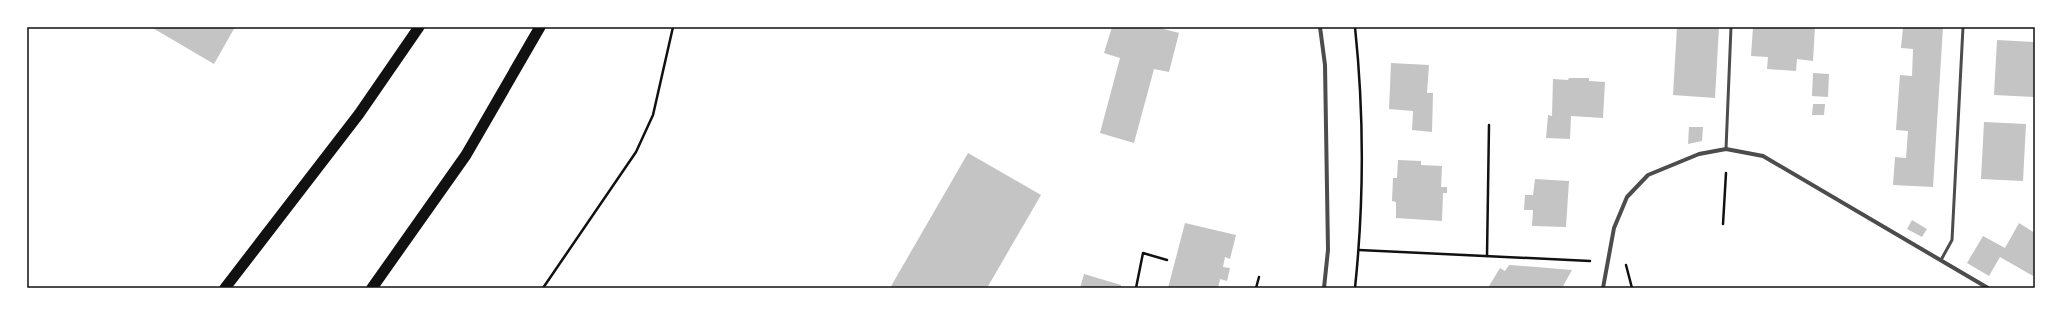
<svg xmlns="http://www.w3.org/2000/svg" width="2062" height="315" viewBox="0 0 2062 315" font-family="'Open Sans',sans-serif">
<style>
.building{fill:#c4c4c4}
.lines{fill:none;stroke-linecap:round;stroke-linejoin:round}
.path{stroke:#111;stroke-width:2.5}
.service{stroke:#4c4c4c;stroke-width:3}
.minor{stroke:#4c4c4c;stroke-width:4}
.trunk{stroke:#111;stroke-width:11}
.neatline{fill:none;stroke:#111;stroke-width:1.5}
</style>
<rect width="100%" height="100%" fill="#fff"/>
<g class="building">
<polygon points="151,27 235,27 214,64"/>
<polygon points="1112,27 1156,27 1179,33 1169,72 1154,69 1134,143 1100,133 1120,58 1104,53"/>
<polygon points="1677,27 1719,27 1715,98 1673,95"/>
<polygon points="1753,27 1815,27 1813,61 1797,59 1796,71 1767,69 1768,57 1751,56"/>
<polygon points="1903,27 1943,27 1933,187 1893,185 1895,157 1906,158 1908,131 1896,130 1900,75 1912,76 1913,49 1901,48"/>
<polygon points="1997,40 2035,42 2035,97 1994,95"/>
<polygon points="1391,63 1429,65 1427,93 1433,93 1432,132 1412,130 1413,111 1389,109"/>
<polygon points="1813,73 1829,74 1828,97 1812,96"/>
<polygon points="1569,78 1589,78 1589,81 1605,82 1603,118 1571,116 1570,139 1546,138 1548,115 1552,116 1553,79 1568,80"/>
<polygon points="1813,104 1825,104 1824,115 1812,115"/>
<polygon points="1984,122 2026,124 2023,181 1981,179"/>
<polygon points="1689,127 1703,127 1702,141 1688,144"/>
<polygon points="968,153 1041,195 987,288 890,288"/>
<polygon points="1398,160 1421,161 1421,165 1442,166 1441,187 1447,187 1447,193 1443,193 1442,221 1396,218 1396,202 1392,201 1393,178 1397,178"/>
<polygon points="1535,179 1569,181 1566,227 1532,226 1533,210 1524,210 1525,195 1533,195"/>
<polygon points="1912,220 1927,229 1922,237 1907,229"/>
<polygon points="1185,223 1236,235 1230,259 1225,257 1223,267 1230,268 1227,281 1220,279 1218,288 1168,288"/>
<polygon points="2019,223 2035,233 2035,273 2033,276 2000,257 1989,276 1967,263 1983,236 2005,248"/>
<polygon points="1509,265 1523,266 1572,270 1562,288 1492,288 1489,286 1500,268 1505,271"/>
<polygon points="1084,274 1121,285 1121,288 1080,288"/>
</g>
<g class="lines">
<g class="path">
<path d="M1355 27C1364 113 1364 202 1355 288"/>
<polyline points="1723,224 1726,173"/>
<polyline points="1359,250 1590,261"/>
<polyline points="1487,256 1489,125"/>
<polyline points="1626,265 1632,288"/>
<polyline points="543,288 636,152 653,115 673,27"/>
<polyline points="1136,288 1143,253 1167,260"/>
<polyline points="1256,288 1259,277"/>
</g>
<g class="service">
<polyline points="1726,149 1731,27"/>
<polyline points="1941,260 1952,240 1963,27"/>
</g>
<g class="minor">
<polyline points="1320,27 1325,65 1328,250 1324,288"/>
<polyline points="1603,288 1614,228 1627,197 1648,175 1699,154 1726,149 1763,156 1988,288"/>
</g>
<g class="trunk">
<polyline points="225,288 359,114 419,27"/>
<polyline points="372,288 466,155 540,27"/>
</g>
</g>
<rect width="2062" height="315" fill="none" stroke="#ffffff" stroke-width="56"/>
<rect x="28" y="28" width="2006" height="259" class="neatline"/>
</svg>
